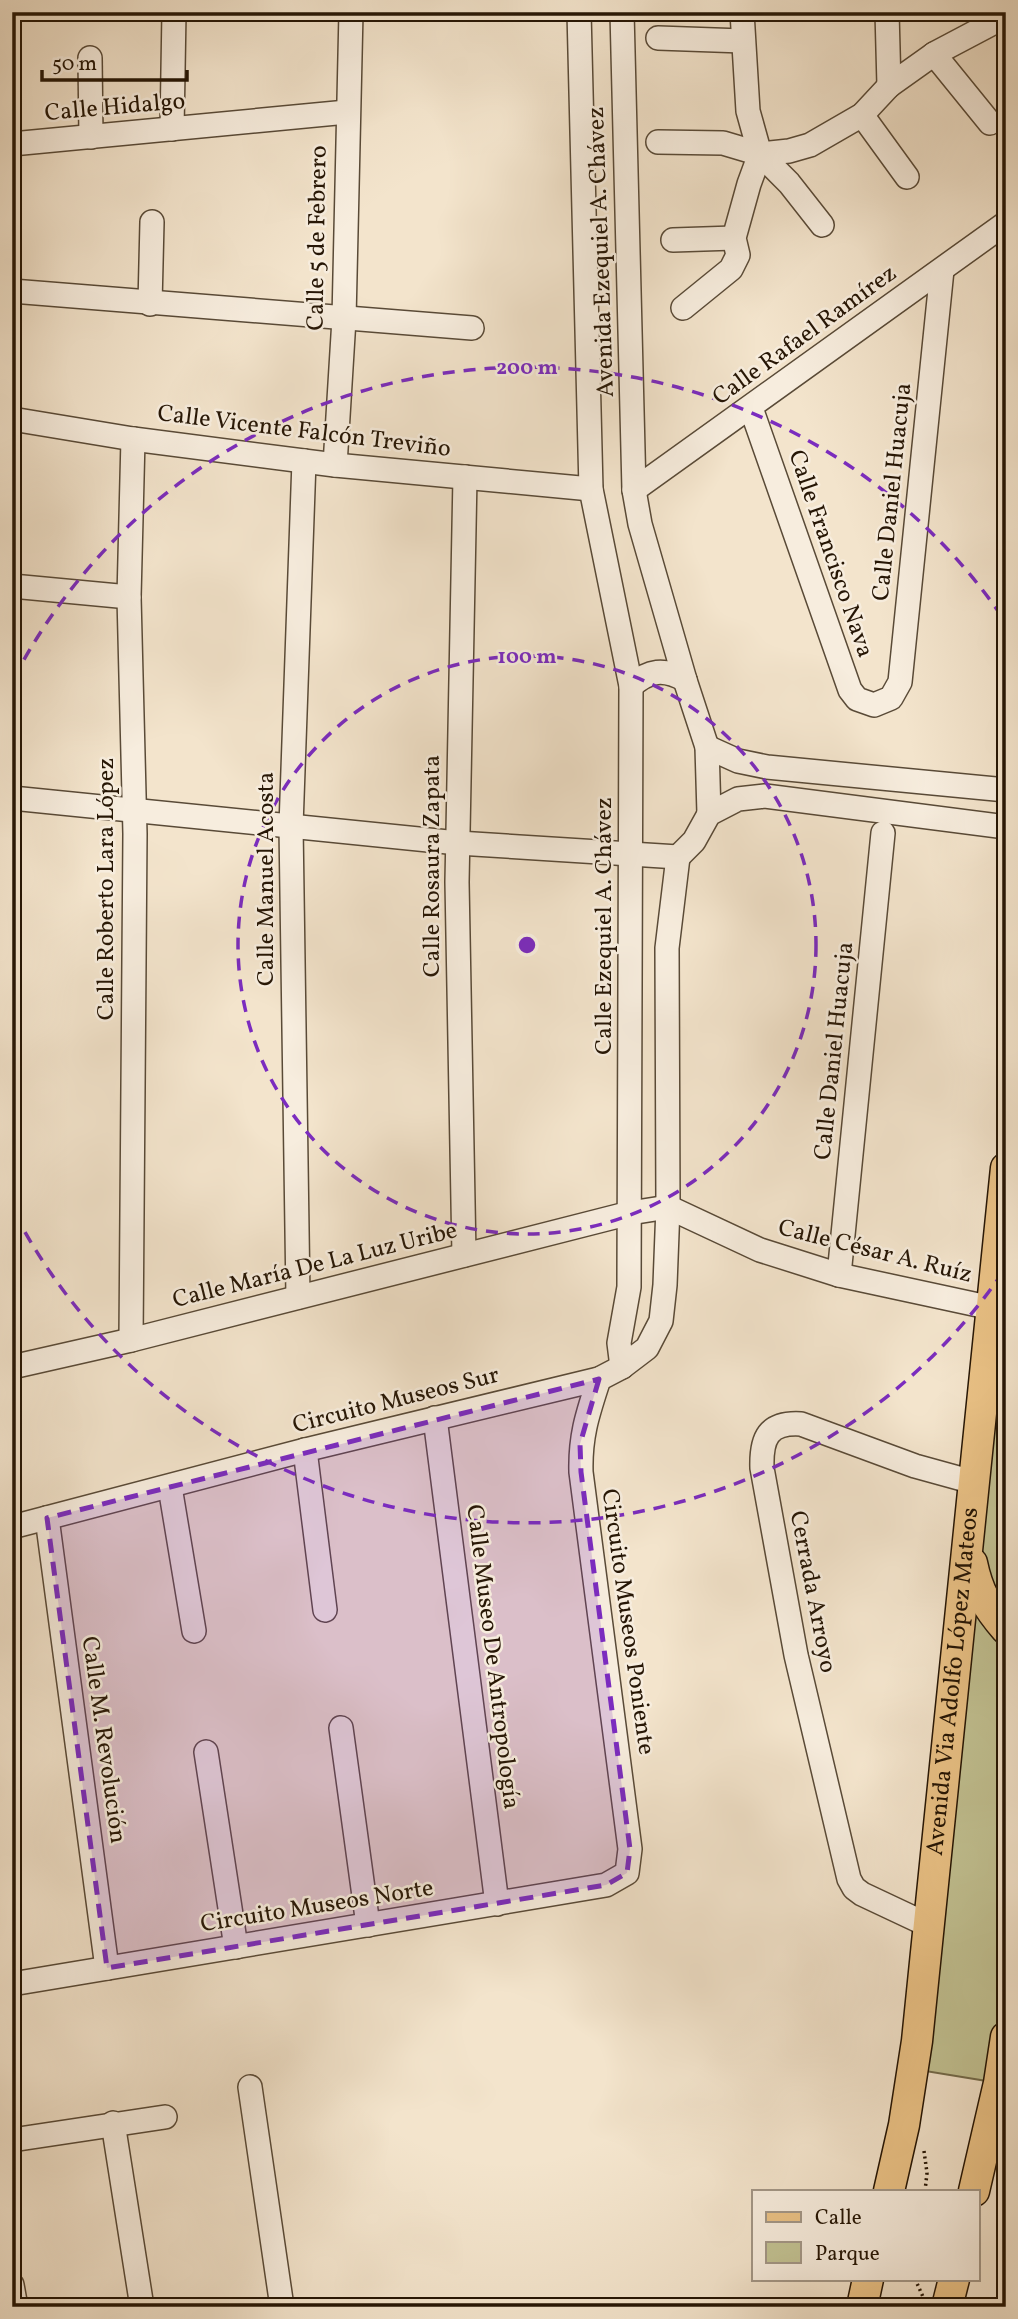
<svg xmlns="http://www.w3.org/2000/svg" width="1018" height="2319" viewBox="0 0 1018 2319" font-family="Vollkorn,serif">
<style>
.green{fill:#c2c293;stroke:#746c4c;stroke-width:2}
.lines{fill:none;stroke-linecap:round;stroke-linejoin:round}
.minor-casing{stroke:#594a37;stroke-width:26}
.major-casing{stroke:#261605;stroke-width:33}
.path{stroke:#261605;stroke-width:3.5;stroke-dasharray:2 3.5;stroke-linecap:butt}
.minor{stroke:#f7edde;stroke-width:23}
.major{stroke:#eac286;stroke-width:30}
.marked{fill:#7b2cbf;fill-opacity:0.2;stroke:#7b2cbf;stroke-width:5;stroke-dasharray:14 9;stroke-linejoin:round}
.ring{fill:none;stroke:#7b2cbf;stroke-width:3.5;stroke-dasharray:12 9}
.labels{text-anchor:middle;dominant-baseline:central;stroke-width:5;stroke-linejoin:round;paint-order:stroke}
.street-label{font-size:24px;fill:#261605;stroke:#f7edde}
.centre{fill:#7b2cbf;stroke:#f7edde;stroke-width:3.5}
.ring-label{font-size:21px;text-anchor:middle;font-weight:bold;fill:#7b2cbf;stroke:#f7edde;stroke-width:5;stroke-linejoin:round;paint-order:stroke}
</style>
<rect width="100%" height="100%" fill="#f3e4cc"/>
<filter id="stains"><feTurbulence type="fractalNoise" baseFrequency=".00286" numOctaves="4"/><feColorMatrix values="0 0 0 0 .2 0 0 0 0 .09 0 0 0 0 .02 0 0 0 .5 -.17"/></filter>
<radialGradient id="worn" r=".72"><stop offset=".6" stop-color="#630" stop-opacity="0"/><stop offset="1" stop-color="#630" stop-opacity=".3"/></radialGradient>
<g class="green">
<polygon points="1006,1311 1006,2037 999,2083 913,2069"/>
<polygon points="17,1714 14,1799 12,1799 12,1715"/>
</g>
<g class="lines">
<g class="minor-casing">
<g id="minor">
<polyline points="579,12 591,489 631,686 629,1287 619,1343 622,1367"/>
<polyline points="622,12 634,490 640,524 685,680 707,747 709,814"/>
<polyline points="742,12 748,111 760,154 789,183 822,225"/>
<polyline points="887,12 889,86"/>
<polyline points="658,38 743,41"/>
<polyline points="934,54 990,123"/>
<polyline points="90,58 91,137"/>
<polyline points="862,115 907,177"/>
<polyline points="172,129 174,12"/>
<polyline points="658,142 723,143 760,154 789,151 810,145 862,115 889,86 934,54 1006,16"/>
<polyline points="12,144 347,112"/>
<polyline points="673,240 734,238"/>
<polyline points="12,291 472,328"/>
<polyline points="150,304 152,222"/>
<polyline points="683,308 731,269 738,255 734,238 749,184 760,154"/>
<polyline points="751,408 850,690 857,699 874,705 891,698 900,682 942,270"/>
<polyline points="12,419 133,439 335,465 591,489"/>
<polyline points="335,465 344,319 351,12"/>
<polyline points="634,490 1006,223"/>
<polyline points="12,586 129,597"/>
<path d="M631 686C649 670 664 668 685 680"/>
<polyline points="707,747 738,761 767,767 1006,790"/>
<polyline points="12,798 458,843 678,857"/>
<polyline points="678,857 694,841 709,814 738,799 765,796 1006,827"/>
<polyline points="464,1255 457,882 465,477"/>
<polyline points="839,1275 883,833"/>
<polyline points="298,1297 291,826 304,461"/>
<polyline points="131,1340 135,834 129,597 133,439"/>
<polyline points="12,1367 131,1340 630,1213 668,1207 760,1250 839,1275 992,1308"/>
<polyline points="435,1418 497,1904"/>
<polyline points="305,1450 325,1610"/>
<polyline points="170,1487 194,1631"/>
<polyline points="47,1518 107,1968"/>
<polyline points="12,1527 305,1450 599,1379 622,1367 647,1348 661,1321 665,1285 668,1207 667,948 678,857"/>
<polyline points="341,1728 368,1925"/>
<polyline points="206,1752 236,1947"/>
<path d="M930 1926 862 1894 854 1888 849 1879 796 1655 762 1468C761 1438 768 1422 801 1424L915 1466 973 1482"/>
<path d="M12 1984 606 1885 627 1873 630 1849 581 1472C580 1435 588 1413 599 1379"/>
<polyline points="250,2087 282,2307"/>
<polyline points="113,2123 142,2307"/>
<polyline points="12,2140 165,2117"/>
<polyline points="12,2285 16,2307"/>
</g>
</g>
<g class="major-casing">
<g id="major">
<path d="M972 1563C978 1592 987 1607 1006 1629"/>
<path id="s1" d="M889 2191 904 2125 917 2041 1006 1168"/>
<polyline points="974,2191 999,2083 1006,2037"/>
<polyline points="862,2307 868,2279"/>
<polyline points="947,2307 954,2279"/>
</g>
</g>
<g class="path">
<polyline points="924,2151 927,2173 925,2191"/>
<polyline points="915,2279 924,2299"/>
</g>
<use href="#minor" class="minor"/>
<use href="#major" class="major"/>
</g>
<path class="marked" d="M599 1379 580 1444 581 1472 630 1849 627 1873 606 1885 107 1968 47 1518Z"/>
<g class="ring">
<circle cx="527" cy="945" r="289"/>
<path d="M1003 1272A578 578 0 0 1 14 1212M14 678A578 578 0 0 1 1003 618"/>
</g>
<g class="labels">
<g class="street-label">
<text transform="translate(115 108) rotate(-5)">Calle Hidalgo</text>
<text transform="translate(318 238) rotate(-89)">Calle 5 de Febrero</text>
<text transform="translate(602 252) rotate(-92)">Avenida Ezequiel A. Chávez</text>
<text transform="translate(805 336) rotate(-36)">Calle Rafael Ramírez</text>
<text transform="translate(304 432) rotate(7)">Calle Vicente Falcón Treviño</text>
<text transform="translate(893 492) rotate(-84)">Calle Daniel Huacuja</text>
<text transform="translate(830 554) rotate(71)">Calle Francisco Nava</text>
<text transform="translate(433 866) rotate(-90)">Calle Rosaura Zapata</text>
<text transform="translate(267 879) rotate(-90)">Calle Manuel Acosta</text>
<text transform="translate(107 889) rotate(-90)">Calle Roberto Lara López</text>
<text transform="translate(605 926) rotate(-90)">Calle Ezequiel A. Chávez</text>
<text transform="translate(835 1051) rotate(-84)">Calle Daniel Huacuja</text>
<text transform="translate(875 1252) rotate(14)">Calle César A. Ruíz</text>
<text transform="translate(315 1266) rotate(-14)">Calle María De La Luz Uribe</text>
<text transform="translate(396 1401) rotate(-14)">Circuito Museos Sur</text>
<text transform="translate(812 1592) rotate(79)">Cerrada Arroyo</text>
<text transform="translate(627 1622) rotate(82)">Circuito Museos Poniente</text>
<text transform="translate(492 1657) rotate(83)">Calle Museo De Antropología</text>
<text stroke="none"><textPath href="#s1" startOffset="514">Avenida Via Adolfo López Mateos</textPath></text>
<text transform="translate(103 1740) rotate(82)">Calle M. Revolución</text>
<text transform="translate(317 1907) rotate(-9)">Circuito Museos Norte</text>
</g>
</g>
<circle cx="527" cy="945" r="10" class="centre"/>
<g class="ring-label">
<text x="527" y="374">200 m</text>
<text x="527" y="663">100 m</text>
</g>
<rect width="1018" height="2319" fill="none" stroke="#f3e4cc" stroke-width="42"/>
<rect x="14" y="14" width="990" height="2291" fill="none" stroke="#261605" stroke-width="3.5"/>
<rect x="21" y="21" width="976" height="2277" fill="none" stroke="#261605" stroke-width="2"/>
<rect x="752" y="2190" width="228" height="91" fill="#f7edde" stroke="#a39787" stroke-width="2"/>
<rect x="766" y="2212" width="35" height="10" fill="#eac286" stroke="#a39787" stroke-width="2"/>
<text x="815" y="2224" font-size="21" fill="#261605">Calle</text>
<rect x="766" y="2242" width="35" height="21" fill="#c2c293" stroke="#a39787" stroke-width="2"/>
<text x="815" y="2260" font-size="21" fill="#261605">Parque</text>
<path d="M42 70v10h145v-10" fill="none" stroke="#261605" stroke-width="3.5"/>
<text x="52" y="70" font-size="21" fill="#261605" stroke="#f7edde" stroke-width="5" paint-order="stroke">50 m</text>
<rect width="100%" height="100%" filter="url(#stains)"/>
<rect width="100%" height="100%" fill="url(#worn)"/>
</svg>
